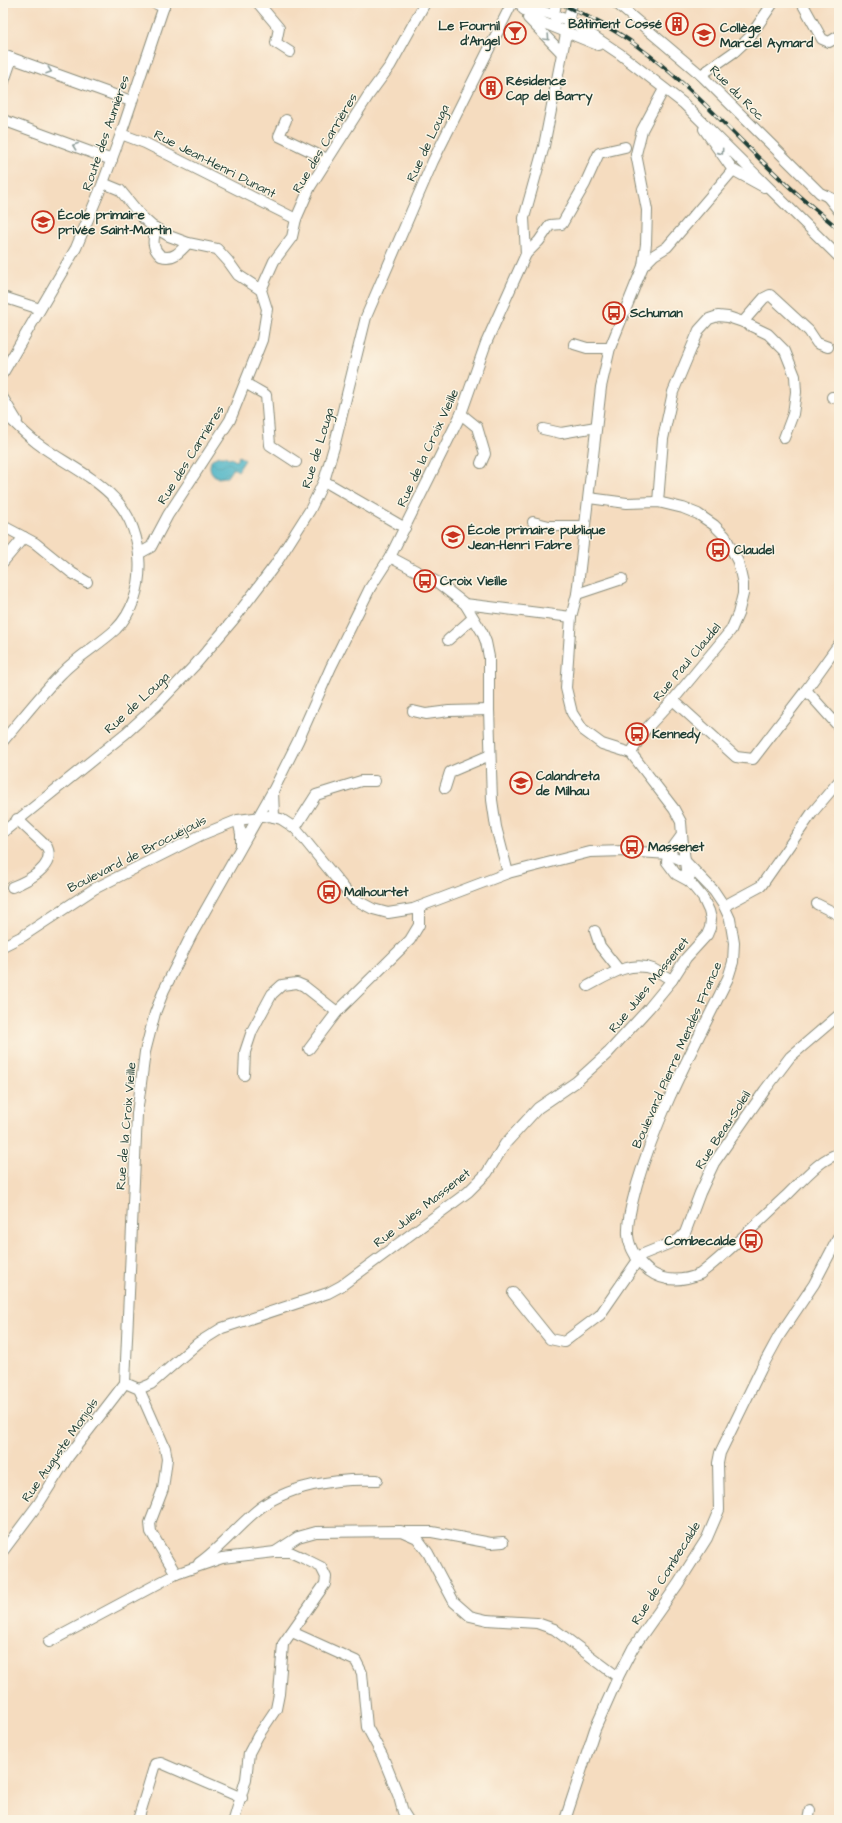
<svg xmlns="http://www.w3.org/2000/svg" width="842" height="1823" viewBox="0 0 842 1823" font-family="'Architects Daughter',sans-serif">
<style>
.water{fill:url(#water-waves);stroke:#34787d}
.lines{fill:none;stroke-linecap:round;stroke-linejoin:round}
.minor-casing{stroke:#8a8c7a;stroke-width:12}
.minor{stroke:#fff;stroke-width:10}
.rail-casing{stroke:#1f3d34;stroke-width:4}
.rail{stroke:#fcf5e5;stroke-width:2.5;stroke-dasharray:8;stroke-linecap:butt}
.oneway{stroke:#8f9e9a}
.labels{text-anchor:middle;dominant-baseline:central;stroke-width:3;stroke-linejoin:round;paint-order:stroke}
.poi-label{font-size:13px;font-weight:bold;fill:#1f3d34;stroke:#fcf5e5;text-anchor:start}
.street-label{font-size:13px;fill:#1f3d34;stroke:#fcf5e5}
</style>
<defs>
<pattern id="water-waves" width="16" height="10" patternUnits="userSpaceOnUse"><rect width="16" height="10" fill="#48b3c6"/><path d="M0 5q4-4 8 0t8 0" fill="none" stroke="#3b93a2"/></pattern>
</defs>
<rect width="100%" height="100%" fill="#fcf5e5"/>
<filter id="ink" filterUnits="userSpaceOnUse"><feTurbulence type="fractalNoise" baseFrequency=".025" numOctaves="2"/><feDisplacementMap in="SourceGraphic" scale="8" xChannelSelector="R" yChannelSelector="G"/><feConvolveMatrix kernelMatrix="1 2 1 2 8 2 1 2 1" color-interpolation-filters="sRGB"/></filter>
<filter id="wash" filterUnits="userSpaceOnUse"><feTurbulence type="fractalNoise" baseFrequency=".012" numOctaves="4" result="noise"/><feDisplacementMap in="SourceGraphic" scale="16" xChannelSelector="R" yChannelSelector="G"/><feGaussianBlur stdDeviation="0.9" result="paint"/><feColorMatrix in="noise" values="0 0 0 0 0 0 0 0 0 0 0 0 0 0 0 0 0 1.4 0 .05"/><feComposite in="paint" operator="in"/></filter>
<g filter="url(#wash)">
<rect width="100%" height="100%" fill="#f5dcbf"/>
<path class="water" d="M219 456H225L230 459 231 458 236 461 239 456 245 460 238 471 233 468 227 477 218 478C210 474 208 467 212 459Z"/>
</g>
<g filter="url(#ink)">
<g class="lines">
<g class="minor-casing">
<g id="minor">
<polyline points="154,3 164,7"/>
<polyline points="258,3 279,28 276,43 290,52"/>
<polyline points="517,3 568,20 577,25 620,54 683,103 839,257"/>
<polyline points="616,3 701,75 820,193 833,199 839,199"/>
<polyline points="802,3 822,39 829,42 839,36"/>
<polyline points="523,9 544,23 598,45"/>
<polyline points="528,18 561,52"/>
<polyline points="556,20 554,15 556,3"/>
<polyline points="3,55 131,101"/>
<polyline points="701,75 734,52 749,38 773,3"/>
<polyline points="3,84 12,58"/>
<polyline points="664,89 642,130 636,154 647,210 646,244 643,266 610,348 601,387 577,594 571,617 566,688 572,713 583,730 602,744 631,753 674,809 681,822 682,835"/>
<polyline points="3,120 112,160"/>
<polyline points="286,120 279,136 327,159"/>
<polyline points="704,129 733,170 764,187"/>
<polyline points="121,134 145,143 296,219"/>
<polyline points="103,183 120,190 142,217 152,226 169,236 188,243 217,249 228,261 238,275 261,290"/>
<polyline points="827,196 839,211"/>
<path d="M156 228C153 240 151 247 161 256 173 260 180 252 188 243"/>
<polyline points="526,254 539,241 550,225 562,224 585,184 599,153 625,147"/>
<polyline points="643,266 654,255 667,247 733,170"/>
<polyline points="3,297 40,309"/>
<polyline points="743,322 764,298 770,295 809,331 817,343 828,347"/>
<polyline points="574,344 587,348 610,348"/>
<polyline points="3,373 76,248 103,183 121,134 165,3"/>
<polyline points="245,383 266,395 270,445 296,462"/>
<polyline points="832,397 839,398"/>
<polyline points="3,398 17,421"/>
<path d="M3 412C14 422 25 434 37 443 62 462 93 475 115 499 146 531 149 596 116 629 99 645 78 656 62 673 41 694 22 719 3 741"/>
<polyline points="461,414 477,427 485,454 481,463"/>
<polyline points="543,429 561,433 596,427"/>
<polyline points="324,481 405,528"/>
<polyline points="589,498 627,503 658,502 683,508 698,514 714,525 725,536 738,562 743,584 743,594 738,614 731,630 673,700 645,730 631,753"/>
<polyline points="658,502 663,439 673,392 699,330 709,319 718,316 728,317 743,322 768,334 785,351 795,376 796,392 793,414 784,438"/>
<polyline points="533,522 549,526 584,526"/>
<polyline points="3,526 35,543 72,573 87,582"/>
<polyline points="140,553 151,547 168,515 230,420 262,340 267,309 261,290 274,261 292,237 296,219 310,187 368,96 390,66 425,3"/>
<polyline points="390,557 437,582 465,604 482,632 486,642 489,657 489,710 492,800 496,827 508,873"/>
<polyline points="3,562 24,537"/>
<polyline points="577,594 622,579"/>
<polyline points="465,604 571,617"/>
<polyline points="448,640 473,618"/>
<polyline points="839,644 806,690 839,727"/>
<polyline points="673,700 736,757 753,759 806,690"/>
<polyline points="413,711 426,714 449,711 489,710"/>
<polyline points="445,788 450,772 490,755"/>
<polyline points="273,791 274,817"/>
<polyline points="238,820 241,834 241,845"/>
<polyline points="295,828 316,795 361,781 375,781"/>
<polyline points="3,832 126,733 156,706 195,665 234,619 275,565 310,510 324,481 334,447 366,317 433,161 512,3"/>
<polygon points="682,835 686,870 689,875 689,881 676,874 667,862 668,854"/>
<path d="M12 887C27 881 56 867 47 847L17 819"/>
<polyline points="817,904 839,915"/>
<polyline points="724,906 761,886 812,813 839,781"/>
<polyline points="595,931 600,946 619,970"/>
<path d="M3 946 23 936 94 889 201 835 238 820 269 816 281 819 295 828 344 888 354 899 373 909 388 913 413 909 508 873 590 852 625 851 668 854 686 862 714 891 724 906 730 919 734 943 733 962 728 978C695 1045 658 1112 637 1184 633 1200 627 1218 628 1235 629 1248 638 1262 649 1271 665 1283 683 1281 700 1274 730 1251 757 1223 785 1197 799 1184 821 1157 839 1154"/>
<path d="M588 986C607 976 630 960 653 969 659 972 666 977 672 980"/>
<polyline points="309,1049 337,1012 410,940 419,925 419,907"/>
<polyline points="244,1075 245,1052 252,1031 272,994 282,985 297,983 304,986 337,1012"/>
<polyline points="636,1257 678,1240 685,1233 700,1193 714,1163 765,1090 790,1057 839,1015"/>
<polyline points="513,1293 550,1339 564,1342 600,1315 638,1260"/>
<polyline points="125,1383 137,1114 145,1052 155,1013 164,990 192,934 274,789 298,741 331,667 370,588 390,557 461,414 486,343 526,254 524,218 544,146 572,3"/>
<polyline points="125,1383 139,1389 165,1448 167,1459 163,1489 150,1523 151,1532 176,1574 222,1558 275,1552 290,1552 303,1558 321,1567 326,1577 325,1584 283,1644 279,1694 276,1709 258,1736 249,1753 246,1779 234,1820"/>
<polyline points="139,1389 151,1384 198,1343 222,1328 328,1293 341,1286 468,1192 487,1173 505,1144 538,1108 576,1082 608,1053 649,1008 672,980 686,958 707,935 710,928 711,919 709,911 703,898 689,881"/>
<polyline points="407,1532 432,1532 491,1543 503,1542"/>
<polyline points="3,1551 39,1503 68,1457 125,1383"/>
<polyline points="275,1552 298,1537 316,1532 401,1531 417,1538 428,1553 454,1602 470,1616 487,1620 537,1623 554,1629 618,1677"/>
<path d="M199 1563C220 1548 236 1528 255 1512 286 1485 337 1478 377 1480"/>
<polyline points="292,1632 356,1661 362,1673 367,1727 382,1755 399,1797 403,1812 408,1820"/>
<polyline points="49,1642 176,1574"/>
<polyline points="138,1820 155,1764 161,1763 242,1798"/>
<polyline points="565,1820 595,1729 618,1677 633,1648 678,1584 707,1538 719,1510 718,1463 720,1453 761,1369 779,1336 814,1284 839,1236"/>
<polyline points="808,1820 810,1810"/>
</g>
</g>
<use href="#minor" class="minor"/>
<g class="rail-casing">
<path id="rail" d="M560 3C586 16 613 28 637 46 683 79 721 121 762 161 786 185 812 207 839 229"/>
</g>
<use href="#rail" class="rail"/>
</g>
<defs><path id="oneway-chevron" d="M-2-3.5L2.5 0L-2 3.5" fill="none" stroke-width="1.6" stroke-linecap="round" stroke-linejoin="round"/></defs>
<g class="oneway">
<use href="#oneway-chevron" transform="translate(547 38) rotate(46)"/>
<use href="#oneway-chevron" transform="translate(49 71) rotate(19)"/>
<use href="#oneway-chevron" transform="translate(75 146) rotate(-160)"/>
<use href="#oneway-chevron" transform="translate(721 152) rotate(55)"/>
</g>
</g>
<defs>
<g id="building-ring" transform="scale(1.15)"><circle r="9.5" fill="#fcf5e5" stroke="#c8321e" stroke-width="1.5"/><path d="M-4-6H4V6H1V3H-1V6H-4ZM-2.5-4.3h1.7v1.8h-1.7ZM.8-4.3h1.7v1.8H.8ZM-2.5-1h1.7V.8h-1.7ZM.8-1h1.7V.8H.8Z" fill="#c8321e"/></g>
<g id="bar-ring" transform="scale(1.15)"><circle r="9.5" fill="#fcf5e5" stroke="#c8321e" stroke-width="1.5"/><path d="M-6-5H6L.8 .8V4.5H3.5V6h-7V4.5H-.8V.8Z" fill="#c8321e"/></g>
<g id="school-ring" transform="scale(1.15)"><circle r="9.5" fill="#fcf5e5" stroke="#c8321e" stroke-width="1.5"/><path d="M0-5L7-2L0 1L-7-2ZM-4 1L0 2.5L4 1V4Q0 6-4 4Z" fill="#c8321e"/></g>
<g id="bus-ring" transform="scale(1.15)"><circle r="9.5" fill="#fcf5e5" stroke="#c8321e" stroke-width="1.5"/><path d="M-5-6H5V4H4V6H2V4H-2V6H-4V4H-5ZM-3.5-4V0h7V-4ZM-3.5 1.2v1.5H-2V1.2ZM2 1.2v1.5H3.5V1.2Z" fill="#c8321e"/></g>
</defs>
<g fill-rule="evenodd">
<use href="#building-ring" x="677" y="24"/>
<use href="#bar-ring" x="515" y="33"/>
<use href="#school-ring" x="704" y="35"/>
<use href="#building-ring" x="491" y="88"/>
<use href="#school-ring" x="43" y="222"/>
<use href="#bus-ring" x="614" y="313"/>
<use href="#school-ring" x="453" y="537"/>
<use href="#bus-ring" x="718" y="550"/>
<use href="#bus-ring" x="425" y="581"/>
<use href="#bus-ring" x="637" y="734"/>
<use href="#school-ring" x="521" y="783"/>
<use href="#bus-ring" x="632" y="847"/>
<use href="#bus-ring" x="329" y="892"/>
<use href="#bus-ring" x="751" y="1241"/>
</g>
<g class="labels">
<g class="poi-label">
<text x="662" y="24" text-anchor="end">Bâtiment Cossé</text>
<text x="500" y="26" text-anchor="end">Le Fournil<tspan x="500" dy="15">d'Angel</tspan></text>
<text x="720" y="28">Collège<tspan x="720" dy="15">Marcel Aymard</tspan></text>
<text x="506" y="81">Résidence<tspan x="506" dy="15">Cap del Barry</tspan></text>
<text x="58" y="215">École primaire<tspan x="58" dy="15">privée Saint-Martin</tspan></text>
<text x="630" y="313">Schuman</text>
<text x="468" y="530">École primaire publique<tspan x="468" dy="15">Jean-Henri Fabre</tspan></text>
<text x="734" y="550">Claudel</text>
<text x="440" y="581">Croix Vieille</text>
<text x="652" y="734">Kennedy</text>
<text x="536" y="776">Calandreta<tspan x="536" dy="15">de Milhau</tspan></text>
<text x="648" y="847">Massenet</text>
<text x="344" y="892">Malhourtet</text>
<text x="736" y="1241" text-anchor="end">Combecalde</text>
</g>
<g class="street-label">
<text transform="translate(737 93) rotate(45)">Rue du Roc</text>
<text transform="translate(106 133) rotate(-71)">Route des Aumières</text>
<text transform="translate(325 143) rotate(-59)">Rue des Carrières</text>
<text transform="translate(428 143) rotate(-65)">Rue de Louga</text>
<text transform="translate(215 164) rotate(27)">Rue Jean-Henri Dunant</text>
<text transform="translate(318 448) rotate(-73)">Rue de Louga</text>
<text transform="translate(428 448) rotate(-65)">Rue de la Croix Vieille</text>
<text transform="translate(191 455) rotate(-58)">Rue des Carrières</text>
<text transform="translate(687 662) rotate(-50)">Rue Paul Claudel</text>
<text transform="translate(137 703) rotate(-43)">Rue de Louga</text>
<text transform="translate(137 854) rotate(-27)">Boulevard de Brocuéjouls</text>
<text transform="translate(649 985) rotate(-51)">Rue Jules Massenet</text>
<text transform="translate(677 1055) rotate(-66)">Boulevard Pierre Mendès France</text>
<text transform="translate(126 1126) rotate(-85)">Rue de la Croix Vieille</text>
<text transform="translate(723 1130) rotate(-57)">Rue Beau-Soleil</text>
<text transform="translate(422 1208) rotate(-38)">Rue Jules Massenet</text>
<text transform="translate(60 1450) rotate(-55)">Rue Auguste Monjols</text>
<text transform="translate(666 1573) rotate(-58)">Rue de Combecalde</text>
</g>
</g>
<rect width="842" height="1823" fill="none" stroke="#fcf5e5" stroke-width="16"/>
</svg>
